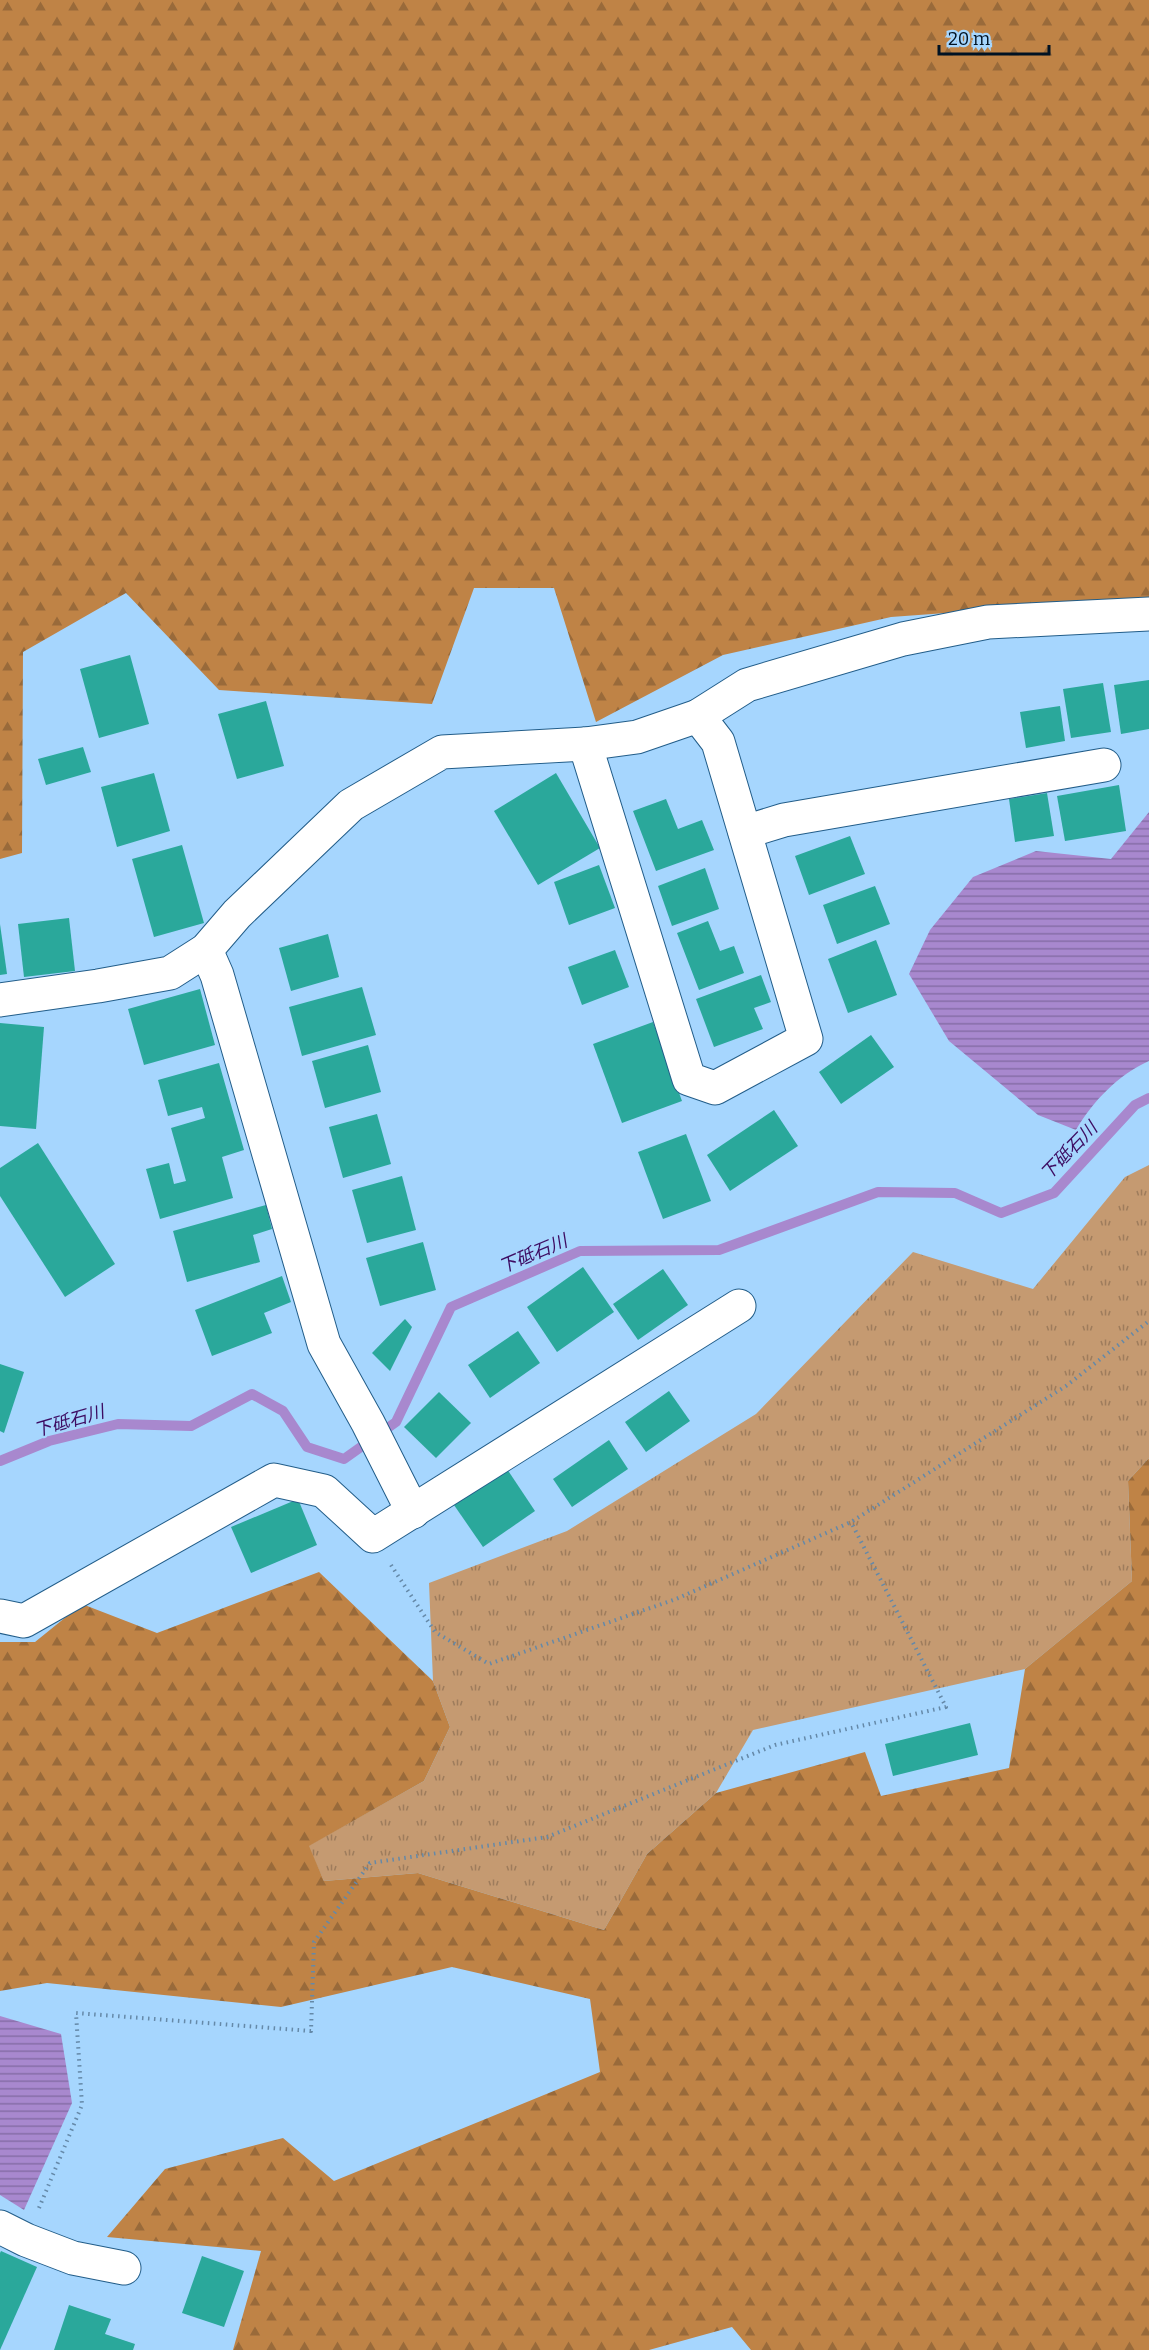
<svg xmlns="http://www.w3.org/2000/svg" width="1149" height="2350" viewBox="0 0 1149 2350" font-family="Bitter,'Noto Sans JP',serif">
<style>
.grass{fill:url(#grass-tufts)}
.forest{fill:url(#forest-firs)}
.water{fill:url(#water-rules)}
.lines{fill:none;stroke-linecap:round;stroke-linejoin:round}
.stream{stroke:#a888ce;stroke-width:10}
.building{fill:#2aa89b}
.street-casing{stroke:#225d89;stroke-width:35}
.path{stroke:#6589a8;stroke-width:4;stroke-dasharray:1.5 4.5;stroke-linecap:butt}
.street{stroke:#fff;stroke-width:33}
.labels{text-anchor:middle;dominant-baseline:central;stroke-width:4.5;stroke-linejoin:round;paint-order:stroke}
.water-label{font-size:18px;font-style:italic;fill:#3d0c62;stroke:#a6d6fe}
</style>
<defs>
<pattern id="grass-tufts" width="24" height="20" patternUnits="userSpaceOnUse" patternTransform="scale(1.5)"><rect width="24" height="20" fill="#c59a71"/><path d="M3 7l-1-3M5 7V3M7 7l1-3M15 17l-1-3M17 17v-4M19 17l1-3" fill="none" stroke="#9e7c5c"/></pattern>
<pattern id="forest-firs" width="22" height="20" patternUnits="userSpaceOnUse" patternTransform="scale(1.5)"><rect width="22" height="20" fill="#bf8346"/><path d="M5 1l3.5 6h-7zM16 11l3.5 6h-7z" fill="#996a3a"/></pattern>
<pattern id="water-rules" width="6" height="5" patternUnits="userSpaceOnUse" patternTransform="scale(1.5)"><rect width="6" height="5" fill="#a888ce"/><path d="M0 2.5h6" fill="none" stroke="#866ea7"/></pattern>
</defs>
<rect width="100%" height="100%" fill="#a6d6fe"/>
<polygon class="grass" points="1149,1165 1149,1458 1128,1481 1132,1581 1025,1669 753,1730 716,1793 647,1854 604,1930 418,1873 324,1881 308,1846 424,1781 450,1727 433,1681 429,1583 567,1531 756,1414 913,1252 1033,1289 1125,1177"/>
<g class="forest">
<polygon points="0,0 1149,0 1149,598 891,617 723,655 596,722 554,588 474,588 432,704 219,690 126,593 23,652 22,853 0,859"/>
<polygon points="1149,1458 1149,2350 751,2350 732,2327 649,2350 233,2350 261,2251 107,2237 165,2169 283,2138 334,2181 600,2072 590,1999 452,1967 281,2007 47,1983 0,1991 0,1642 35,1642 82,1604 157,1633 319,1572 433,1681 450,1727 424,1781 309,1846 324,1881 418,1873 604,1930 647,1854 716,1793 865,1752 881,1796 1009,1768 1025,1669 1132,1581 1128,1481"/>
</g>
<g class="water">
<path d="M1149 812V1061C1118 1075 1093 1101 1076 1130L1038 1115 949 1041 909 974 930 930 973 877 1036 851 1111 859Z"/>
<polygon points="0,2016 61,2034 72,2103 24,2210 0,2195"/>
</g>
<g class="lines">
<polyline class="stream" points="0,1461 49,1441 118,1424 191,1426 252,1394 283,1411 307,1447 344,1459 396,1422 451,1307 580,1251 719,1250 878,1192 955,1193 1001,1213 1054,1193 1135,1105 1149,1098"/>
</g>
<g class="building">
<polygon points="130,655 149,724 99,738 80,669"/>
<polygon points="1149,680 1149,729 1121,734 1114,685"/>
<polygon points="1103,683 1111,732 1071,738 1063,689"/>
<polygon points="266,701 284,766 237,779 218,714"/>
<polygon points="1060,706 1065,741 1026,748 1020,712"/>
<polygon points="83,747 91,772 46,785 38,759"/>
<polygon points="154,773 170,831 117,847 101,787"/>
<polygon points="556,773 600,848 538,885 494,811"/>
<polygon points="1119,785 1126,831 1065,841 1057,796"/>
<polygon points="1047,793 1054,836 1015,842 1009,799"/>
<polygon points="666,799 678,829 702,820 714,850 656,871 633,811"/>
<polygon points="850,836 865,874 809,895 795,856"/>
<polygon points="182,845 204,923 154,937 132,859"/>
<polygon points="599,865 615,908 569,925 554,882"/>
<polygon points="705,868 719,909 672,926 658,886"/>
<polygon points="875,886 890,924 837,944 823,905"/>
<polygon points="69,918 75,971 24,977 18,924"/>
<polygon points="708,921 720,951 734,946 744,973 699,990 677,933"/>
<polygon points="0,924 7,974 0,975"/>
<polygon points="328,934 339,977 291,991 279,948"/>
<polygon points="876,940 897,995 848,1013 828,959"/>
<polygon points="615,950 629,987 582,1005 568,967"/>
<polygon points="761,975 771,1002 754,1008 763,1029 714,1047 696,999"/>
<polygon points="362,987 376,1035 302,1056 289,1007"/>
<polygon points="200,989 215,1045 144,1065 128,1009"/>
<polygon points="653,1022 682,1101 622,1123 593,1044"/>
<polygon points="0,1023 44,1027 36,1129 0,1126"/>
<polygon points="871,1035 894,1067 841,1104 819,1072"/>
<polygon points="368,1045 381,1092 325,1108 312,1061"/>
<polygon points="219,1063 244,1150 222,1157 233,1198 160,1219 146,1169 169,1163 174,1184 186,1181 171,1128 205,1118 202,1107 168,1116 158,1080"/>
<polygon points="774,1110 798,1146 730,1191 707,1155"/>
<polygon points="377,1114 391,1164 343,1178 329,1127"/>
<polygon points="686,1134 711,1201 663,1219 638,1152"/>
<polygon points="38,1143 115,1264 65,1297 0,1196 0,1168"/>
<polygon points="402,1176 416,1230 367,1243 352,1190"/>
<polygon points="266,1205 272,1229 253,1235 260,1262 187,1282 173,1231"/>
<polygon points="423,1242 436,1290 380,1306 366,1258"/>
<polygon points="583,1267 614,1312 557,1352 527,1307"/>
<polygon points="663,1269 688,1305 638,1340 613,1304"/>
<polygon points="282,1276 291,1302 264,1313 272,1333 212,1356 195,1310"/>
<polygon points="405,1319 412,1327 390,1371 372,1353"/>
<polygon points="518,1331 540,1363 490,1398 468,1365"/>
<polygon points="0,1364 24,1372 4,1433 0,1431"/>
<polygon points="669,1391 690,1421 646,1452 625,1422"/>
<polygon points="439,1392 471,1423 436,1458 404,1427"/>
<polygon points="609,1440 628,1469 572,1507 553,1479"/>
<polygon points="507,1469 535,1511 483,1547 454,1505"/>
<polygon points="298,1499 317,1545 251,1573 231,1527"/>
<polygon points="970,1723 978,1755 893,1776 885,1744"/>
<polygon points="1,2251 37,2267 0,2350 0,2253"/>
<polygon points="202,2256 244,2271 224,2327 182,2313"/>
<polygon points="69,2305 111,2319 105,2334 135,2344 133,2350 54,2350"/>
</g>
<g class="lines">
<g class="street-casing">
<g id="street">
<polyline points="585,744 689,1079 715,1088 806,1039 718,742 698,716"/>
<polyline points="745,832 784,820 1104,765"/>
<polyline points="206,950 217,975 324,1344 368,1423 413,1512"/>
<polyline points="0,1000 98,986 170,973 206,950 237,914 351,805 442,752 585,744 637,737 698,716 747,685 903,639 988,622 1149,614"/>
<polyline points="0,1616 24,1621 274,1480 324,1491 373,1536 739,1306"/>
<polyline points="0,2227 26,2240 73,2258 124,2268"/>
</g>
</g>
<g class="path">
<polyline points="391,1565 435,1632 489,1664 676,1599 851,1522 1066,1386 1149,1321"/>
<polyline points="39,2208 82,2105 76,2013 311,2031 314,1942 370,1863 547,1837 775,1745 946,1707 851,1522"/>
</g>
<use href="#street" class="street"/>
</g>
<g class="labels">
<g class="water-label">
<text transform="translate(1069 1151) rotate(-46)">下砥石川</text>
<text transform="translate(533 1254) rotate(-23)">下砥石川</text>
<text transform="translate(69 1421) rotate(-16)">下砥石川</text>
</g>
</g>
<path d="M939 45v9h110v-9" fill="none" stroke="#001223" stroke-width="3"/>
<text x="948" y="45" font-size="18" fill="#001223" stroke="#a6d6fe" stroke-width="4.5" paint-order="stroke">20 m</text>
</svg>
